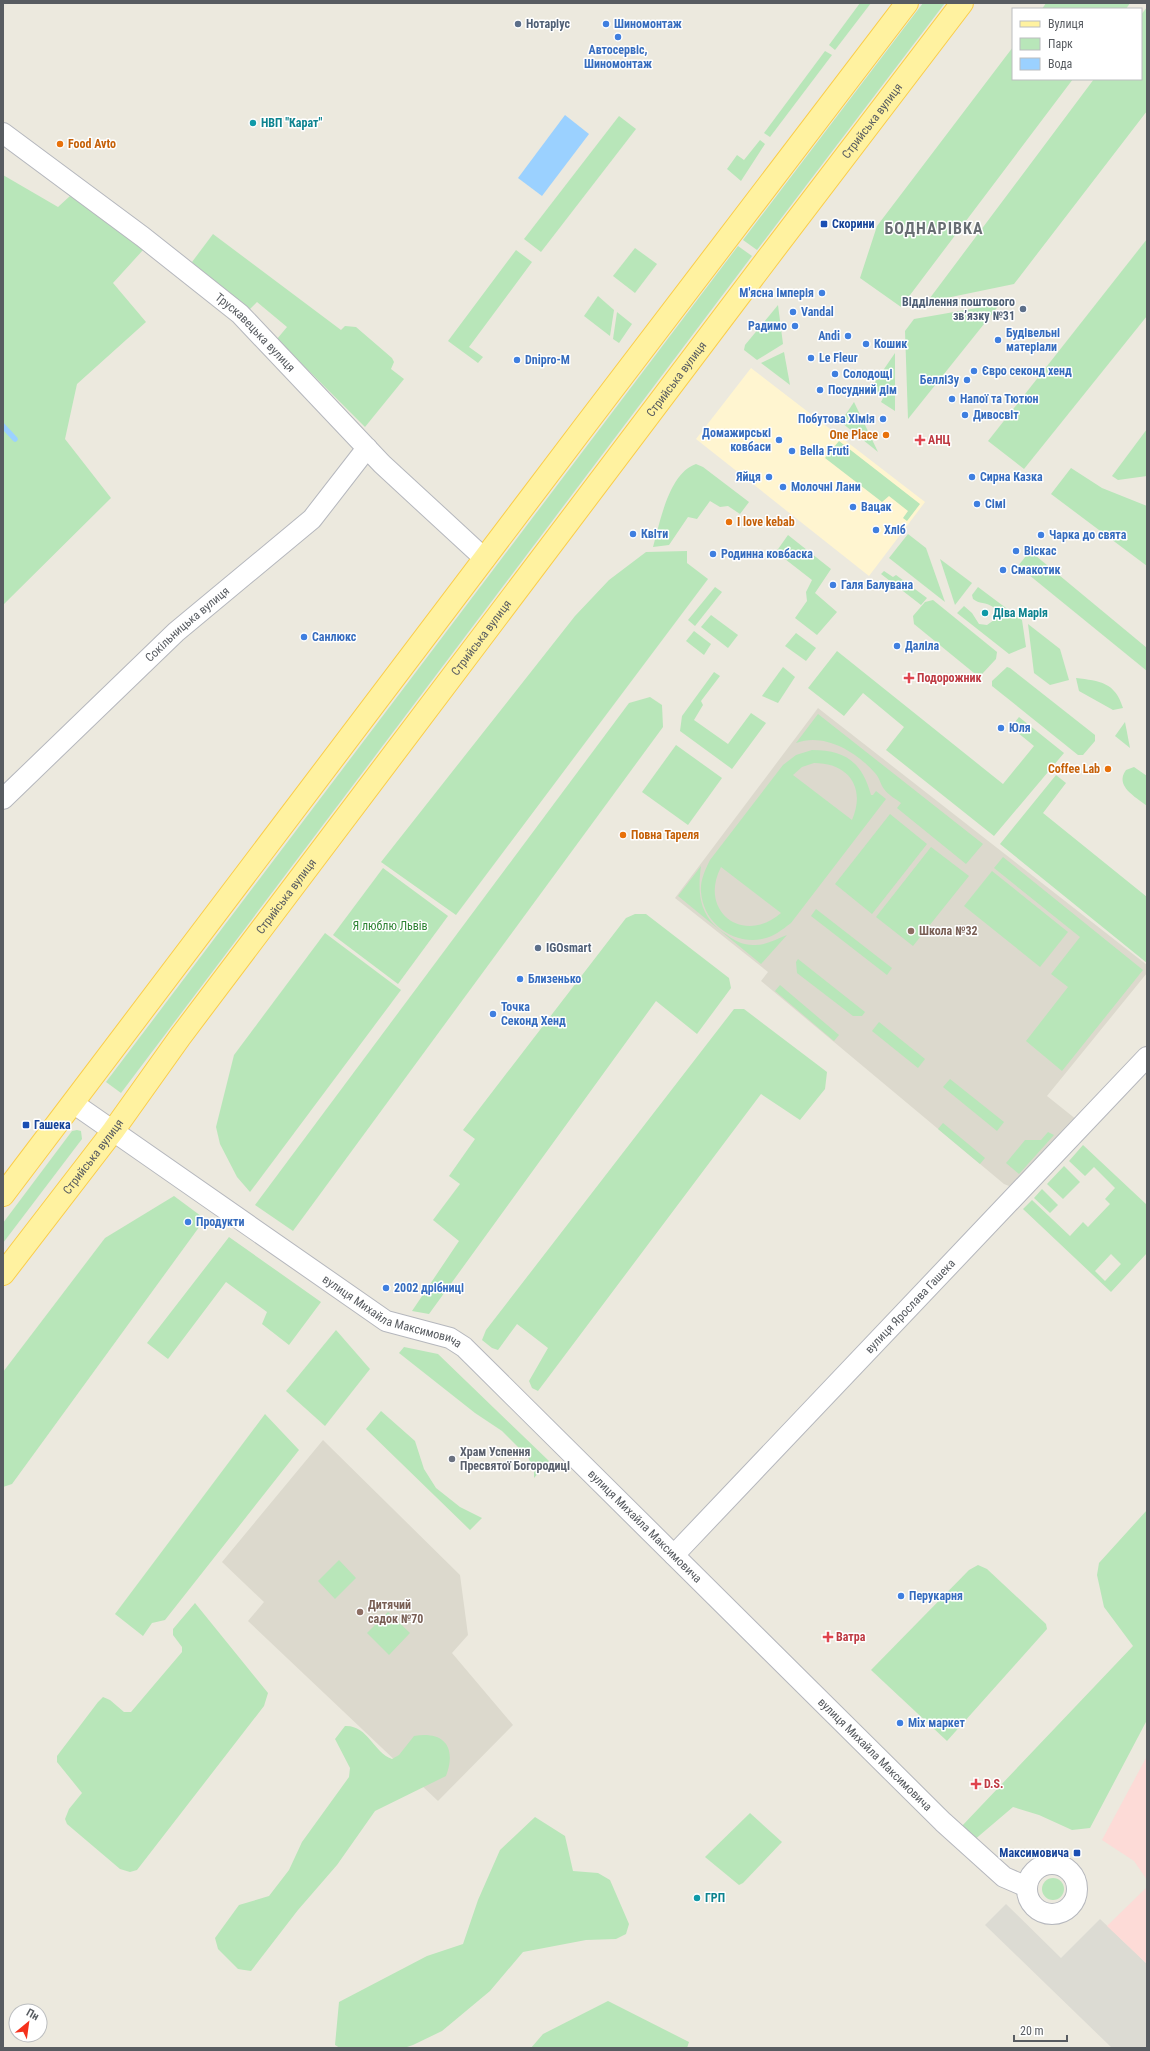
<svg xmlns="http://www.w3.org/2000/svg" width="1150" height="2051" viewBox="0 0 1150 2051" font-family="'Roboto Condensed',sans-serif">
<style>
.commercial{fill:#fff5d0}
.industrial{fill:#dcdbd3}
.education{fill:#dcd9cd}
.medical{fill:#fddbd7}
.green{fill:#b8e6b9;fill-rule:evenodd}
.water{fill:#9bd1ff}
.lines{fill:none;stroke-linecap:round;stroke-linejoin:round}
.stream{stroke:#9bd1ff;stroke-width:5.5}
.minor-casing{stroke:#b5b7bd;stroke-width:22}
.major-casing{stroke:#fbcd49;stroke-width:24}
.minor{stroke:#fff;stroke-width:20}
.major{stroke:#fff2a0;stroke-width:22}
.service-dot{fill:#5c6f8a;stroke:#fff;stroke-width:1.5}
.shop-dot{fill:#3f7fe0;stroke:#fff;stroke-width:1.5}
.culture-dot{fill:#0f9aa8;stroke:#fff;stroke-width:1.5}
.food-dot{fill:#e8710a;stroke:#fff;stroke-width:1.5}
.transit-dot{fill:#1a4fb4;stroke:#fff;stroke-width:1.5}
.health-dot{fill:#e0444e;stroke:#fff;stroke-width:1.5}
.education-dot{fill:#8d6e63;stroke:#fff;stroke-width:1.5}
.worship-dot{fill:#6b7280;stroke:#fff;stroke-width:1.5}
.labels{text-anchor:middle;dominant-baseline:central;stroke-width:3;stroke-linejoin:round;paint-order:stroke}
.service-label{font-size:12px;font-weight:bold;fill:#4e5e75;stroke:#fff;text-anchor:start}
.shop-label{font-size:12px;font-weight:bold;fill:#366cbe;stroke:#fff;text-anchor:start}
.street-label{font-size:12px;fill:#585c61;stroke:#fff}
.culture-label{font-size:12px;font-weight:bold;fill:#0d838f;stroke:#fff;text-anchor:start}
.food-label{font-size:12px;font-weight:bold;fill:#c56008;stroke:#fff;text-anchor:start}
.transit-label{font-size:12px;font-weight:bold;fill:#164399;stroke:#fff;text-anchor:start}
.health-label{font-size:12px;font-weight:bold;fill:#be3a42;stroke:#fff;text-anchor:start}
.park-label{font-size:12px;fill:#2e8333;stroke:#fff}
.education-label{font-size:12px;font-weight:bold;fill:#785e54;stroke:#fff;text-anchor:start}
.worship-label{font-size:12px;font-weight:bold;fill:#5b616d;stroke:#fff;text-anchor:start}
.district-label{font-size:16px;font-weight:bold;letter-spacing:1px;fill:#686e73;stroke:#fff}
</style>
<rect width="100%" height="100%" fill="#ece9de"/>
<polygon class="commercial" points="751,368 925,502 869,576 696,439"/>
<polygon class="industrial" points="1006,1904 1061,1958 1100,1919 1147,1964 1147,2048 1112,2048 985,1925"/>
<g class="education">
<polygon points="818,708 1147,965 1147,973 1047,1096 1077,1120 1015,1184 1009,1186 1004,1184 761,981 768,972 675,898"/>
<polygon points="323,1440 460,1575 468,1635 452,1653 513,1725 438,1801 248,1621 264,1602 222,1562"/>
</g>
<g class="medical">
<polygon points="1147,1756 1147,1880 1134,1861 1102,1840"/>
<polygon points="1147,1887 1147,1964 1107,1926"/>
</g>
<g class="green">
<polygon points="860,3 871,3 835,50 829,45"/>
<polygon points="923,3 945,3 757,250 743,240"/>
<polygon points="1046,3 1130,3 1126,9 1042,9"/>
<polygon points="1147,7 1147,111 1014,284 927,302 1094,79 1141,79 1141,15"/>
<polygon points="1013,47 1013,79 1073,79 901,307 860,278 877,226"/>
<polygon points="825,51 832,55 770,137 764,133"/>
<polygon points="619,116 636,129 541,252 524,239"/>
<polygon points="760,140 765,144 741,181 727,169 737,155 744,160"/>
<polygon points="3,175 58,207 70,196 91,209 143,250 113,283 146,322 77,384 65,439 111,498 3,605"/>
<polygon points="213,234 341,330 345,326 356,327 392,358 394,362 391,369 404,379 365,427 277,339 287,327 257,302 246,313 192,262"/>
<polygon points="1147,239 1147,316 1024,469 988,441"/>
<polygon points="738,246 752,256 121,1093 106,1082"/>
<polygon points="635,248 657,264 635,293 613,276"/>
<polygon points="516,250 532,262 469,347 483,357 478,363 448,341"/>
<polygon points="598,296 614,310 610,336 584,316"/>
<polygon points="1000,304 908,419 905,331 914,319"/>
<polygon points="778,305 783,344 757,360 744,350 745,345"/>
<polygon points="617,312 632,324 619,343 613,339"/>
<polygon points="784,352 790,385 761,363"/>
<polygon points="895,353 895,411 881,402 884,396 871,388"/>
<polygon points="854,402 878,452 842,423 842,420"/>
<polygon points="1147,429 1147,476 1118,480 1112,476"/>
<polygon points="839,441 920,504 907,521 903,518 908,511 889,496 882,502 825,458"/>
<path d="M696 464 703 467 749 502 740 514 728 506 720 507 710 501 697 519 688 517 669 545 653 547C660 522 669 473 696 464Z"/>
<polygon points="1071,468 1102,488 1147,506 1147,566 1051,494"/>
<polygon points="908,534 926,548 945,602 889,558"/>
<polygon points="788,535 831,569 815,593 837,612 817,635 795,618 807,601 806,592 812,580 776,552"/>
<polygon points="687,551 687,563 708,579 456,915 381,862 575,616 609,580 646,552"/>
<polygon points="1030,551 1147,648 1147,671 1018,566"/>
<polygon points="940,559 972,583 955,605"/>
<polygon points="884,571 893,577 896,575 927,598 921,605 881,574"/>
<polygon points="715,587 722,592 695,626 688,620"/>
<path d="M978 587 1022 620 1026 647 1009 654 957 613 964 606 972 613 979 624 987 625 994 620 996 613 993 607C986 602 979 604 973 599L972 595Z"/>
<polygon points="933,600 997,652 996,659 982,674 974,673 914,624 913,616 925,602"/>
<polygon points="711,615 738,635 728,648 701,627"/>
<polygon points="1028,624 1060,649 1069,680 1050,685 1034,673"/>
<polygon points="694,631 711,644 704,655 686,641"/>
<polygon points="796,633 816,648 806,661 785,646"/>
<polygon points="837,651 1003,784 1034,746 1011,727 1019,717 1064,753 994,836 886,750 904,727 863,693 844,716 808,688"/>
<polygon points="783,667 795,677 778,703 762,696"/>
<polygon points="1007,667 1010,668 1095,735 1095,741 1083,755 1078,755 992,686 992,681"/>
<polygon points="714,672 720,676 701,701 703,705 694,720 728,744 751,713 766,723 732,769 680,731 682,716"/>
<path d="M1076 678C1100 681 1115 682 1123 708L1113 710 1079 691Z"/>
<polygon points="650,697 662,705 663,727 293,1231 255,1205 629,703"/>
<path d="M818 714 983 844 966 864 897 808 901 803C896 799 887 794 884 789 880 784 880 778 875 773 857 752 824 732 796 743Z"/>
<polygon points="1125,722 1130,748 1115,736"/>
<polygon points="676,745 722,778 688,825 642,792"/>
<path d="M812 750C845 750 862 762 871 795H873L876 791 886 799 791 923C782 930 773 937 762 939 732 945 703 922 701 892 700 881 705 870 710 860L783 765 796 755ZM814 763C849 763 866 788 852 820L793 775 802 767ZM721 867 781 913C743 946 698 911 721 867Z"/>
<path d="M1134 767 1147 776V806C1136 797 1114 786 1126 770Z"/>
<polygon points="1056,775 1066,783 1043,813 1147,897 1147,963 1000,844"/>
<polygon points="890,814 927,844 872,914 835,884"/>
<polygon points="931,847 969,876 913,946 876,917"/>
<polygon points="1003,857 1143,970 1062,1071 1026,1041 1068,987 1051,974 1080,937 994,868"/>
<path d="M701 866C697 896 700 918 727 935 735 941 743 945 753 945 765 946 776 939 787 935L761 964 678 896Z"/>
<polygon points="383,868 448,916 398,984 333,935"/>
<polygon points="992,871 1068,932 1040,967 964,906"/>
<polygon points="816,909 892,968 887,975 811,916"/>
<polygon points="635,914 646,914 729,978 731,988 697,1034 656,1001 429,1314 412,1311 459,1241 433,1220 460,1184 449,1176 475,1139 463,1130 626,918"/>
<polygon points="325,933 401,990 250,1192 237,1177 220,1144 216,1127 234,1055"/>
<polygon points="798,959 865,1012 862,1016 853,1016 797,973 796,962"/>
<polygon points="780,985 839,1035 834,1041 775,991"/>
<polygon points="734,1009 744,1009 827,1072 825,1089 800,1120 761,1094 538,1391 532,1388 529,1381 548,1348 517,1324 498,1350 492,1348 482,1340 486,1330"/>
<polygon points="879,1022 925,1059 918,1068 872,1031"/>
<polygon points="950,1079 1004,1122 997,1131 943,1087"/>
<polygon points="943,1123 985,1158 980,1164 938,1129"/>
<polygon points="77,1130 81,1131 82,1139 3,1243 3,1223 72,1131"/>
<polygon points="1048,1132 1054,1135 1019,1174 1006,1163 1025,1140 1041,1140"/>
<path d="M1083 1145 1147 1205V1253L1111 1292 1023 1209 1032 1200 1070 1236 1083 1222 1088 1227 1110 1204 1105 1199 1115 1188 1094 1167 1085 1176 1069 1161ZM1111 1254 1121 1264 1105 1281 1095 1271Z"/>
<polygon points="1064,1166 1080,1182 1063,1199 1047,1184"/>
<polygon points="1042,1189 1058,1205 1050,1213 1034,1198"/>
<polygon points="174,1196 205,1219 12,1484 3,1487 3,1372 105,1238"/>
<polygon points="229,1237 321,1302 289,1345 262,1324 267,1312 226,1282 168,1359 147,1343"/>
<polygon points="336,1330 370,1369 325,1426 286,1391"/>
<polygon points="404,1347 438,1354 549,1461 534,1478 534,1471 528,1457 502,1431 475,1413 399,1353"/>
<polygon points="381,1411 415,1441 424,1469 436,1488 460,1507 482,1518 470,1530 366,1429"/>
<polygon points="265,1414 299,1450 165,1620 152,1623 143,1636 115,1614"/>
<polygon points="1147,1510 1147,1720 1090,1828 1072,1830 1039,1815 1013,1807 973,1841 961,1827 1133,1646 1104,1607 1097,1575 1099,1563"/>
<polygon points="339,1560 356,1578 335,1599 318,1581"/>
<polygon points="978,1565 987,1569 1046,1624 1047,1629 947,1741 871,1670 969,1570"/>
<polygon points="195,1603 268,1693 264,1706 137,1870 130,1872 120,1869 67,1824 65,1819 69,1809 82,1793 57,1762 57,1756 98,1702 103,1697 110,1700 124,1712 131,1712 182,1652 182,1647 173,1635 173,1629"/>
<polygon points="388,1612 410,1633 389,1655 367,1633"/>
<path d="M345 1726C368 1725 373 1752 392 1759L399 1755 414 1736C444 1731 457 1747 446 1776L375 1811 337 1865 298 1910 251 1971 238 1969 218 1949 215 1938 239 1905 269 1896 289 1870 302 1842 349 1777 350 1768 335 1739Z"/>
<polygon points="750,1813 782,1842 743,1883 739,1885 705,1857"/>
<polygon points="535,1817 565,1836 573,1871 598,1873 610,1880 629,1924 626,1934 616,1939 586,1940 523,1952 490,1991 442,2031 413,2045 404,2048 340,2048 335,2045 339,2002 427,1956 463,1944 478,1900 500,1850"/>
<circle cx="1053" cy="1889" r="11"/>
<polygon points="608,2001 689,2042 687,2048 531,2048 543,2034"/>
</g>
<polygon class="water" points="565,115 589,134 542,196 518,178"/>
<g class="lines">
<polyline class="stream" points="3,426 15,439"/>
<g class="minor-casing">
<g id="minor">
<path id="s1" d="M3 133 143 237 240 314 382 464 485 559"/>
<path id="s2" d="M3 799 176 632 312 519 367 448"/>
<path id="s3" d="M73 1103 386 1321 450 1338 464 1347 943 1822 1004 1877 1027 1887"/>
<path id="s4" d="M674 1555 1147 1057"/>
<circle cx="1052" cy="1889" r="25"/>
</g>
</g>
<g class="major-casing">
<g id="major">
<polyline points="3,1195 584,427 907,3"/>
<path id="s5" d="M3 1274 113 1131 180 1037 767 259 962 3"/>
</g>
</g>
<use href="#minor" class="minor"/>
<use href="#major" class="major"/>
</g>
<g class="service-dot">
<circle cx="518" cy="24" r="4"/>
<circle cx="1023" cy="309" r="4"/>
<circle cx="538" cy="948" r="4"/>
</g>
<g class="shop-dot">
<circle cx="606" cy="24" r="4"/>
<circle cx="618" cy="37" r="4"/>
<circle cx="822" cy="293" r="4"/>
<circle cx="793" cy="312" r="4"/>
<circle cx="795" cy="326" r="4"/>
<circle cx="848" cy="336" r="4"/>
<circle cx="998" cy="340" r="4"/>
<circle cx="866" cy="344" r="4"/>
<circle cx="811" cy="358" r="4"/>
<circle cx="517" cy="360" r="4"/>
<circle cx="974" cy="371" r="4"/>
<circle cx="835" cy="374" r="4"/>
<circle cx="967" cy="380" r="4"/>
<circle cx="820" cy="390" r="4"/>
<circle cx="952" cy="399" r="4"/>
<circle cx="965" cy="415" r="4"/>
<circle cx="883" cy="419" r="4"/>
<circle cx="779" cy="440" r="4"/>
<circle cx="792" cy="451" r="4"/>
<circle cx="769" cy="477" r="4"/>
<circle cx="972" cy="477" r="4"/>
<circle cx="783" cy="487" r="4"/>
<circle cx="977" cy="504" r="4"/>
<circle cx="853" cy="507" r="4"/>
<circle cx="876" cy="530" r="4"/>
<circle cx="633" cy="534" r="4"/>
<circle cx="1041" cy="535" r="4"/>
<circle cx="1016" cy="551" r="4"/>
<circle cx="713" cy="554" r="4"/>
<circle cx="1003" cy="570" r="4"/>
<circle cx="833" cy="585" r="4"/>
<circle cx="304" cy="637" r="4"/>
<circle cx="897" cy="646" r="4"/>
<circle cx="1001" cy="728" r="4"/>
<circle cx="520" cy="979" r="4"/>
<circle cx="493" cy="1014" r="4"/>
<circle cx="188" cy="1222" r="4"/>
<circle cx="386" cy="1288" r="4"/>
<circle cx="901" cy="1596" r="4"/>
<circle cx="900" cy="1723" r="4"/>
</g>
<g class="culture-dot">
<circle cx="253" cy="123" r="4"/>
<circle cx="985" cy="613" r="4"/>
<circle cx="697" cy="1898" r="4"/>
</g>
<g class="food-dot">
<circle cx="60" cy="144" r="4"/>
<circle cx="886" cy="435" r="4"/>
<circle cx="729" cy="522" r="4"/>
<circle cx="1108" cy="769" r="4"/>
<circle cx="623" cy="835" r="4"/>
</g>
<g class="transit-dot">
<rect x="820" y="220" width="8" height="8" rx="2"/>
<rect x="22" y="1121" width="8" height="8" rx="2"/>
<rect x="1073" y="1849" width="8" height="8" rx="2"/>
</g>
<g class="health-dot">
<path d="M918 434h4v4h4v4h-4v4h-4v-4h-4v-4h4z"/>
<path d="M907 672h4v4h4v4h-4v4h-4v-4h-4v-4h4z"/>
<path d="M826 1631h4v4h4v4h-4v4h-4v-4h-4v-4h4z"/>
<path d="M974 1778h4v4h4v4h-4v4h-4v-4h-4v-4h4z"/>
</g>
<g class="education-dot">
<circle cx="911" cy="931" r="4"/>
<circle cx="360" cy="1612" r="4"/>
</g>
<circle class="worship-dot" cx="452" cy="1459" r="4"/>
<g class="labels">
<g class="service-label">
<text x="526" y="24">Нотаріус</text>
<text x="1015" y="302" text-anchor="end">Відділення поштового<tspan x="1015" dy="14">зв’язку №31</tspan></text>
<text x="546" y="948">IGOsmart</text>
</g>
<g class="shop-label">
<text x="614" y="24">Шиномонтаж</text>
<text x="618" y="50" text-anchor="middle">Автосервіс,<tspan x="618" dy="14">Шиномонтаж</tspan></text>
<text x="814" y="293" text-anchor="end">М'ясна Імперія</text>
<text x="801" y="312">Vandal</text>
<text x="787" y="326" text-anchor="end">Радимо</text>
<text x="1006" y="333">Будівельні<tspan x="1006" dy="14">матеріали</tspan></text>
<text x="840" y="336" text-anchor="end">Andi</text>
<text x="874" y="344">Кошик</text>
<text x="819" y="358">Le Fleur</text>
<text x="525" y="360">Dnipro-M</text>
<text x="982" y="371">Євро секонд хенд</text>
<text x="843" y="374">Солодощі</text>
<text x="959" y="380" text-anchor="end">БелліЗу</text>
<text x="828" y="390">Посудний дім</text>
<text x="960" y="399">Напої та Тютюн</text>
<text x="973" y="415">Дивосвіт</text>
<text x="875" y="419" text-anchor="end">Побутова Хімія</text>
<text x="771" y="433" text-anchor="end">Домажирські<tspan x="771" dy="14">ковбаси</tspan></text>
<text x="800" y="451">Bella Fruti</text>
<text x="761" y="477" text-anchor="end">Яйця</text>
<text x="980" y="477">Сирна Казка</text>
<text x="791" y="487">Молочні Лани</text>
<text x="985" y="504">Сімі</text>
<text x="861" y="507">Вацак</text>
<text x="884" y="530">Хліб</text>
<text x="641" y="534">Квіти</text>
<text x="1049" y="535">Чарка до свята</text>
<text x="1024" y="551">Віскас</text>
<text x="721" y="554">Родинна ковбаска</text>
<text x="1011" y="570">Смакотик</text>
<text x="841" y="585">Галя Балувана</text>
<text x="312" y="637">Санлюкс</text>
<text x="905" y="646">Даліла</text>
<text x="1009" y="728">Юля</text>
<text x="528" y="979">Близенько</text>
<text x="501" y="1007">Точка<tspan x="501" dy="14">Секонд Хенд</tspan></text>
<text x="196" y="1222">Продукти</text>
<text x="394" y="1288">2002 дрібниці</text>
<text x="909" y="1596">Перукарня</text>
<text x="908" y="1723">Mix маркет</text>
</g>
<g class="street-label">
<text stroke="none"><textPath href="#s5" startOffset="1444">Стрийська вулиця</textPath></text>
<text stroke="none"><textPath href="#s1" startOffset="322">Трускавецька вулиця</textPath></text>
<text stroke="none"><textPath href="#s5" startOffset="1120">Стрийська вулиця</textPath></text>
<text stroke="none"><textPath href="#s2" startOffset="254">Сокільницька вулиця</textPath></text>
<text stroke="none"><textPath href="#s5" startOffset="796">Стрийська вулиця</textPath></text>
<text stroke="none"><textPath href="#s5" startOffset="472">Стрийська вулиця</textPath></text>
<text stroke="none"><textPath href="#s5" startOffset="148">Стрийська вулиця</textPath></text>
<text stroke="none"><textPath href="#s4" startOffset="343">вулиця Ярослава Гашека</textPath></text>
<text stroke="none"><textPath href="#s3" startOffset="383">вулиця Михайла Максимовича</textPath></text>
<text stroke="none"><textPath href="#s3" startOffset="719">вулиця Михайла Максимовича</textPath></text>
<text stroke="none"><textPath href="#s3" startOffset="1043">вулиця Михайла Максимовича</textPath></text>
</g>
<g class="culture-label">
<text x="261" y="123">НВП "Карат"</text>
<text x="993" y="613">Діва Марія</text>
<text x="705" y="1898">ГРП</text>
</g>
<g class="food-label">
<text x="68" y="144">Food Avto</text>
<text x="878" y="435" text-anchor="end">One Place</text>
<text x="737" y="522">I love kebab</text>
<text x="1100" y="769" text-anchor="end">Coffee Lab</text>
<text x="631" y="835">Повна Тареля</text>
</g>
<g class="transit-label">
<text x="832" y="224">Скорини</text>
<text x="34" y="1125">Гашека</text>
<text x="1069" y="1853" text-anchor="end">Максимовича</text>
</g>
<g class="health-label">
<text x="928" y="440">АНЦ</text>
<text x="917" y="678">Подорожник</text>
<text x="836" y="1637">Ватра</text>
<text x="984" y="1784">D.S.</text>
</g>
<g class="park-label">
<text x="390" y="926">Я люблю Львів</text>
</g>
<g class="education-label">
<text x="919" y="931">Школа №32</text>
<text x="368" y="1605">Дитячий<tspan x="368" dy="14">садок №70</tspan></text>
</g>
<g class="worship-label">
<text x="460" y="1452">Храм Успення<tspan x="460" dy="14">Пресвятої Богородиці</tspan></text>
</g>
<g class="district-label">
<text x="934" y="228">БОДНАРІВКА</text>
</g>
</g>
<rect width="1150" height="2051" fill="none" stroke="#585c61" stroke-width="8"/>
<rect x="1012" y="8" width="130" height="72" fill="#ffffff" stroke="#bcbec0"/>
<rect x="1020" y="21" width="20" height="6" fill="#fff2a0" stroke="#bcbec0"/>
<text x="1048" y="28" font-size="12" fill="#585c61">Вулиця</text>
<rect x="1020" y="38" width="20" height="12" fill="#b8e6b9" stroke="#bcbec0"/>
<text x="1048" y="48" font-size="12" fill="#585c61">Парк</text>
<rect x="1020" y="58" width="20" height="12" fill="#9bd1ff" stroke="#bcbec0"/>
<text x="1048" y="68" font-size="12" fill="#585c61">Вода</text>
<g transform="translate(28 2023) rotate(29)"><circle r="19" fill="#ffffff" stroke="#bcbec0"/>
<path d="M0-3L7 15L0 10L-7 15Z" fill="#f5311c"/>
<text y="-6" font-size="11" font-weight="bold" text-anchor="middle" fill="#585c61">Пн</text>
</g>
<path d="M1014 2035v6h53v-6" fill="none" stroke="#585c61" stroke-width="2"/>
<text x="1020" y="2035" font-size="12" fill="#585c61" stroke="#ffffff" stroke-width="3" paint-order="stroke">20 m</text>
</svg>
